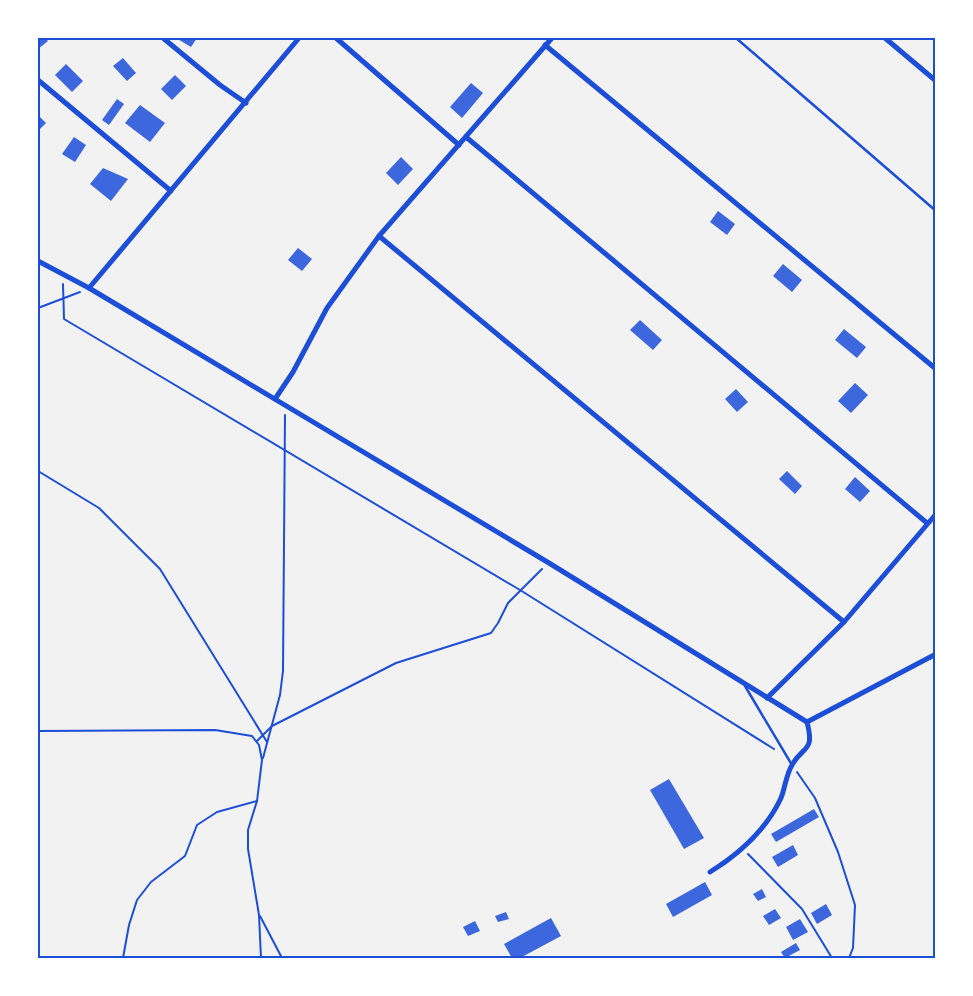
<svg xmlns="http://www.w3.org/2000/svg" width="973" height="996" viewBox="0 0 973 996" font-family="Ubuntu,sans-serif">
<style>
.building{fill:#3d67dc}
.lines{fill:none;stroke-linecap:round;stroke-linejoin:round}
.path{stroke:#1d4ed8;stroke-width:2}
.service{stroke:#1d4ed8;stroke-width:2.5}
.minor{stroke:#1d4ed8;stroke-width:5}
.neatline{fill:none;stroke:#1d4ed8;stroke-width:2}
</style>
<rect width="100%" height="100%" fill="#f2f2f2"/>
<g class="building">
<polygon points="38,38 45,38 48,41 38,49"/>
<polygon points="176,38 197,38 191,47"/>
<polygon points="123,58 136,73 127,81 113,66"/>
<polygon points="66,64 83,81 72,92 55,75"/>
<polygon points="175,75 186,86 172,100 161,89"/>
<polygon points="471,83 483,93 462,118 450,107"/>
<polygon points="117,99 124,104 109,125 102,120"/>
<polygon points="140,105 165,123 150,142 125,123"/>
<polygon points="38,115 46,123 38,131"/>
<polygon points="74,137 86,145 75,162 62,154"/>
<polygon points="401,157 413,169 398,185 386,173"/>
<polygon points="103,168 128,179 111,201 90,184"/>
<polygon points="718,211 735,224 727,235 710,222"/>
<polygon points="298,248 312,259 302,271 288,260"/>
<polygon points="783,264 802,280 792,292 773,276"/>
<polygon points="640,320 662,340 653,350 630,330"/>
<polygon points="844,329 866,347 857,358 835,340"/>
<polygon points="855,383 868,395 851,413 838,401"/>
<polygon points="736,389 748,402 737,412 725,399"/>
<polygon points="787,471 802,486 795,494 779,479"/>
<polygon points="855,477 870,491 860,502 845,489"/>
<polygon points="669,779 704,838 684,849 650,790"/>
<polygon points="814,809 819,817 776,842 771,834"/>
<polygon points="793,845 798,855 778,867 772,857"/>
<polygon points="705,882 712,895 673,917 666,904"/>
<polygon points="762,889 766,897 758,901 753,894"/>
<polygon points="826,904 832,915 817,924 811,913"/>
<polygon points="775,909 781,918 769,925 763,916"/>
<polygon points="506,912 509,919 498,922 495,916"/>
<polygon points="551,918 561,936 520,958 512,958 504,944"/>
<polygon points="800,919 808,932 793,940 786,927"/>
<polygon points="475,921 480,931 468,936 463,927"/>
<polygon points="796,943 800,950 785,958 781,952"/>
</g>
<g class="lines">
<g class="path">
<polyline points="63,284 64,319 520,590 774,749"/>
<polyline points="38,308 80,292"/>
<polyline points="38,471 99,508 160,569 267,742"/>
<polyline points="38,731 215,730 252,736 259,745 262,760 257,801 248,830 248,849 259,915 261,958"/>
<polyline points="257,741 272,726 396,663 491,633 498,623 508,603 542,569"/>
<polyline points="263,758 280,695 283,671 285,415"/>
<polyline points="797,772 815,798 838,852 855,905 853,948 849,958"/>
<polyline points="748,854 802,909 832,958"/>
<polyline points="260,916 282,958"/>
<polyline points="123,958 129,925 137,900 151,882 185,856 197,825 217,812 257,801"/>
</g>
<g class="service">
<polyline points="736,38 936,211"/>
<polyline points="745,686 792,765"/>
</g>
<g class="minor">
<polyline points="163,38 220,85 246,103"/>
<polyline points="336,38 459,145"/>
<polyline points="885,38 936,81"/>
<polyline points="545,45 936,369"/>
<polyline points="38,80 171,191"/>
<polyline points="466,137 927,523"/>
<polyline points="379,236 844,622"/>
<polyline points="38,261 89,288 549,563 807,722"/>
<polyline points="89,288 299,38"/>
<polyline points="275,399 293,372 327,308 379,236 552,38"/>
<polyline points="767,698 844,622 936,514"/>
<polyline points="807,722 936,654"/>
<path d="M710 872C739 854 766 830 781 798 785 788 786 775 792 765 803 745 815 753 807 722"/>
</g>
</g>
<rect width="973" height="996" fill="none" stroke="#ffffff" stroke-width="78"/>
<rect x="39" y="39" width="895" height="918" class="neatline"/>
</svg>
